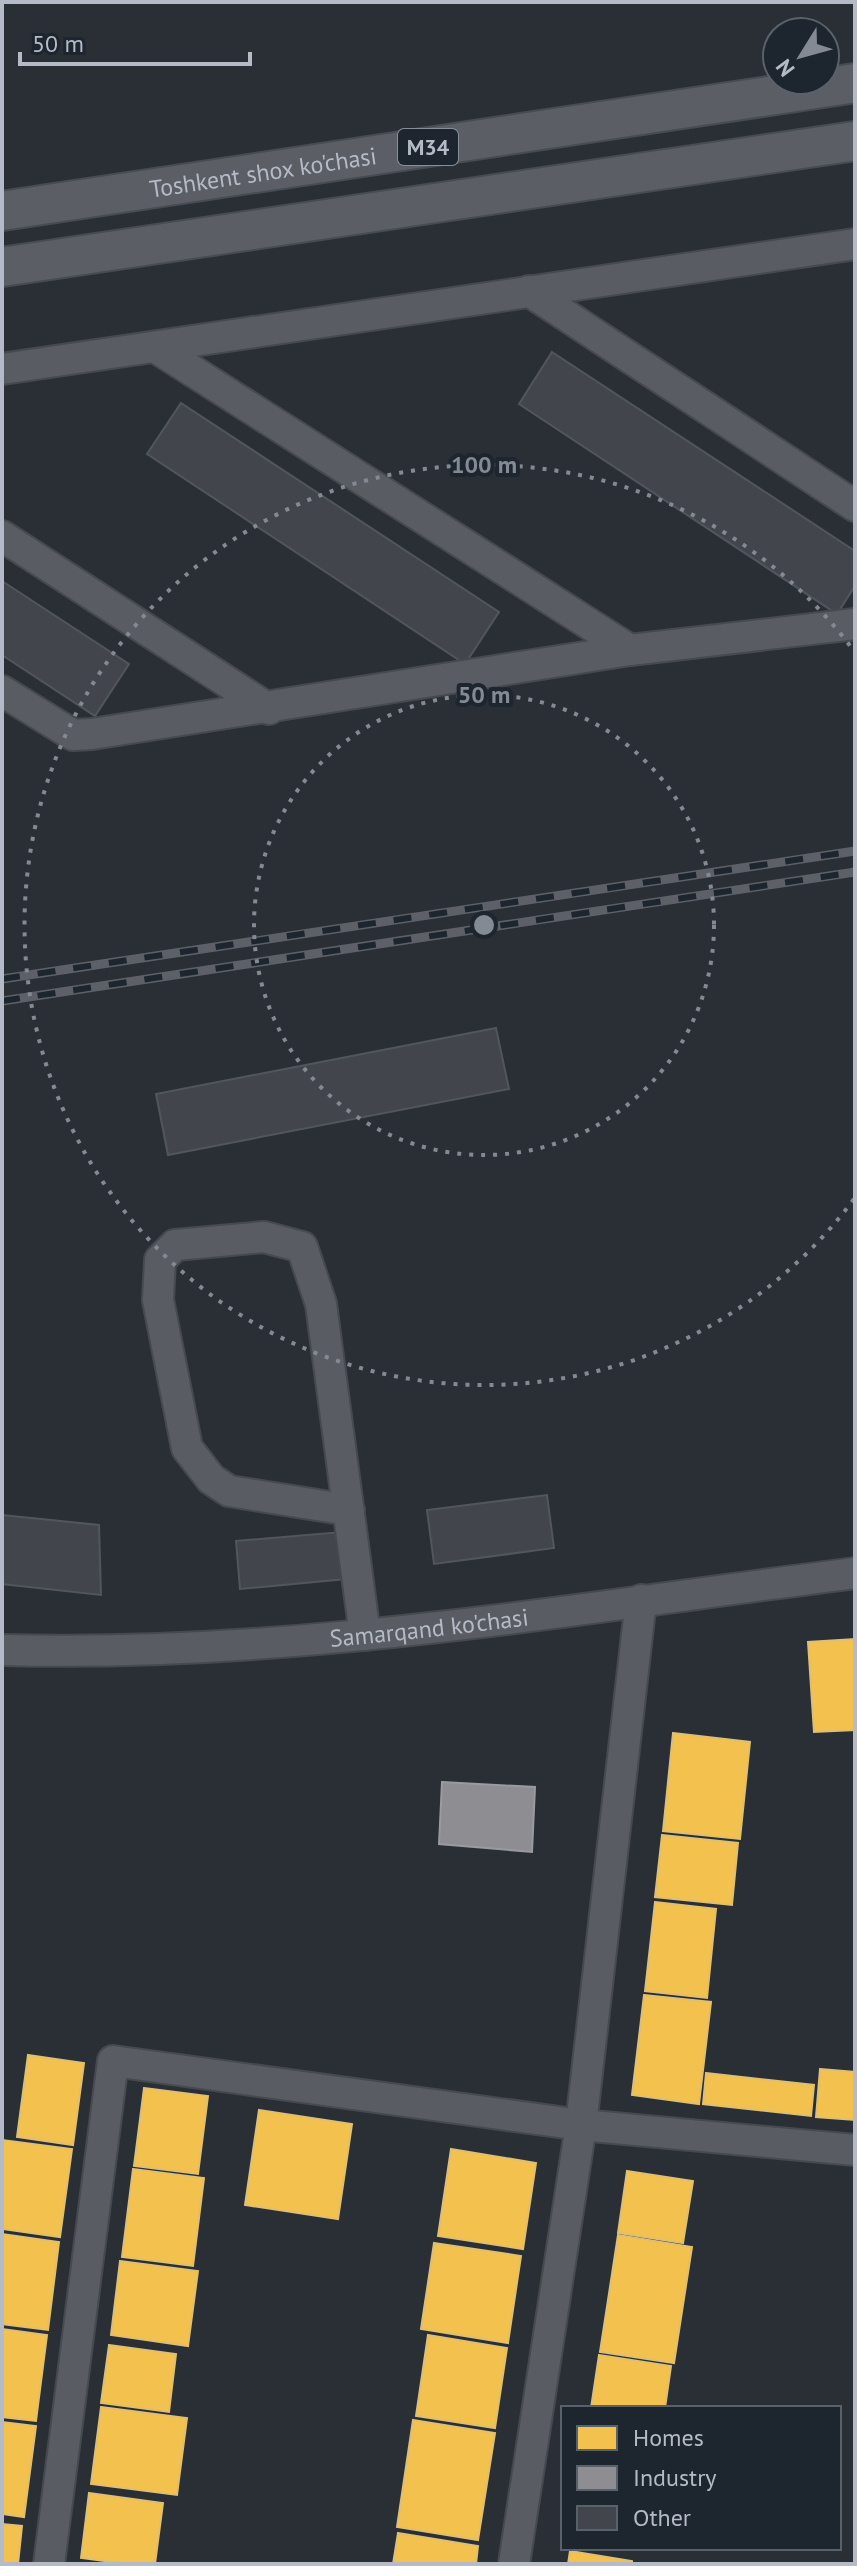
<svg xmlns="http://www.w3.org/2000/svg" width="857" height="2566" viewBox="0 0 857 2566" font-family="'PT Sans',sans-serif">
<style>
.homes{fill:#f2c14e;stroke:#dfbf72;stroke-width:2}
.industry{fill:#8d8d92;stroke:#999ba2;stroke-width:2}
.building{fill:#42464c;stroke:#51565d;stroke-width:2}
.lines{fill:none;stroke-linecap:round;stroke-linejoin:round}
.minor-casing{stroke:#464a4e;stroke-width:34}
.major-casing{stroke:#474b52;stroke-width:42}
.minor{stroke:#595d63;stroke-width:30}
.major{stroke:#5b5f65;stroke-width:38}
.rail-casing{stroke:#5d6167;stroke-width:9}
.rail{stroke:#1d252f;stroke-width:6;stroke-dasharray:18;stroke-linecap:butt}
.ring{fill:none;stroke:#848a93;stroke-width:4;stroke-dasharray:4 8}
.labels{text-anchor:middle;dominant-baseline:central;stroke-width:8;stroke-linejoin:round;paint-order:stroke}
.shield{fill:#1d252f;stroke:#878e99;stroke-width:2}
.shield-label{font-size:22px;font-weight:bold;fill:#b4bbc6}
.street-label{font-size:24px;fill:#b4bbc6;stroke:#1d252f}
.centre{fill:#848a93;stroke:#1d252f;stroke-width:4}
.ring-label{font-size:24px;text-anchor:middle;font-weight:bold;fill:#848a93;stroke:#1d252f;stroke-width:8;stroke-linejoin:round;paint-order:stroke}
</style>
<rect width="100%" height="100%" fill="#2a2f35"/>
<g class="homes">
<polygon points="855,1639 855,1730 814,1732 808,1642"/>
<polygon points="673,1733 750,1742 740,1839 663,1831"/>
<polygon points="662,1835 738,1843 732,1905 655,1897"/>
<polygon points="655,1902 716,1909 707,1998 645,1991"/>
<polygon points="644,1995 711,2002 699,2104 632,2095"/>
<polygon points="28,2055 84,2063 73,2145 17,2137"/>
<polygon points="820,2069 855,2072 855,2120 816,2117"/>
<polygon points="706,2073 814,2085 811,2116 703,2104"/>
<polygon points="144,2088 208,2096 198,2174 134,2166"/>
<polygon points="259,2110 352,2124 338,2219 245,2205"/>
<polygon points="2,2140 72,2149 60,2237 2,2229"/>
<polygon points="451,2149 536,2163 523,2249 438,2236"/>
<polygon points="133,2169 204,2178 193,2266 122,2257"/>
<polygon points="627,2171 693,2181 683,2243 618,2233"/>
<polygon points="2,2234 59,2242 48,2330 2,2324"/>
<polygon points="618,2235 692,2247 674,2363 600,2352"/>
<polygon points="434,2243 521,2256 508,2343 421,2329"/>
<polygon points="120,2261 198,2271 188,2346 111,2335"/>
<polygon points="2,2329 47,2335 36,2421 2,2417"/>
<polygon points="428,2335 507,2348 495,2428 416,2416"/>
<polygon points="109,2345 176,2354 169,2412 101,2403"/>
<polygon points="599,2355 671,2366 665,2408 591,2408"/>
<polygon points="101,2407 187,2418 177,2495 91,2484"/>
<polygon points="413,2420 495,2433 478,2540 397,2527"/>
<polygon points="2,2422 36,2426 24,2517 2,2514"/>
<polygon points="89,2493 163,2503 155,2564 127,2564 81,2558"/>
<polygon points="2,2524 22,2526 18,2564 2,2564"/>
<polygon points="398,2533 478,2546 476,2564 393,2564"/>
<polygon points="570,2551 632,2561 632,2564 568,2564"/>
</g>
<polygon class="industry" points="442,1782 535,1787 532,1852 439,1844"/>
<g class="building">
<polygon points="552,352 855,551 855,586 837,614 519,404"/>
<polygon points="181,403 499,612 465,664 147,454"/>
<polygon points="2,581 129,664 95,716 2,655"/>
<polygon points="496,1028 509,1089 168,1155 156,1094"/>
<polygon points="547,1495 554,1548 434,1564 427,1510"/>
<polygon points="2,1515 99,1525 101,1595 2,1584"/>
<polygon points="342,1532 346,1579 240,1589 236,1541"/>
</g>
<g class="lines">
<g class="minor-casing">
<g id="minor">
<polyline points="529,291 855,506"/>
<polyline points="155,347 630,650"/>
<polyline points="2,369 855,244"/>
<polyline points="2,536 269,709"/>
<polyline points="2,691 73,735 92,734 630,650 855,624"/>
<polyline points="349,1510 229,1491 211,1479 187,1448 158,1300 160,1260 175,1245 264,1237 302,1247 321,1304 365,1635"/>
<path id="s1" d="M2 1650C288 1658 572 1609 855 1573"/>
<polyline points="49,2564 113,2061 581,2125 855,2150"/>
<polyline points="514,2564 581,2125 641,1600"/>
</g>
</g>
<g class="major-casing">
<g id="major">
<path id="s2" d="M2 211 855 83"/>
<polyline points="2,267 855,141"/>
</g>
</g>
<use href="#minor" class="minor"/>
<use href="#major" class="major"/>
<g class="rail-casing">
<g id="rail">
<polyline points="2,979 855,851"/>
<polyline points="2,1001 855,872"/>
</g>
</g>
<use href="#rail" class="rail"/>
</g>
<g class="ring">
<circle cx="484" cy="925" r="230"/>
<path d="M854 1199A460 460 0 1 1 854 651"/>
</g>
<g class="labels">
<rect class="shield" x="398" y="129" width="60" height="36" rx="6"/>
<g class="shield-label">
<text x="428" y="147">M34</text>
</g>
<g class="street-label">
<text stroke="none"><textPath href="#s2" startOffset="264">Toshkent shox ko'chasi</textPath></text>
<text stroke="none"><textPath href="#s1" startOffset="428">Samarqand ko'chasi</textPath></text>
</g>
</g>
<circle cx="484" cy="925" r="12" class="centre"/>
<g class="ring-label">
<text x="484" y="473">100 m</text>
<text x="484" y="703">50 m</text>
</g>
<rect width="857" height="2566" fill="none" stroke="#b4bbc6" stroke-width="8"/>
<rect x="561" y="2406" width="280" height="144" fill="#1d252f" stroke="#59616b" stroke-width="2"/>
<rect x="577" y="2426" width="40" height="24" fill="#f2c14e" stroke="#59616b" stroke-width="2"/>
<text x="633" y="2446" font-size="24" fill="#b4bbc6">Homes</text>
<rect x="577" y="2466" width="40" height="24" fill="#8d8d92" stroke="#59616b" stroke-width="2"/>
<text x="633" y="2486" font-size="24" fill="#b4bbc6">Industry</text>
<rect x="577" y="2506" width="40" height="24" fill="#42464c" stroke="#59616b" stroke-width="2"/>
<text x="633" y="2526" font-size="24" fill="#b4bbc6">Other</text>
<g transform="translate(801 56) rotate(233)"><circle r="38" fill="#1d252f" stroke="#59616b" stroke-width="2"/>
<path d="M0-6L14 30L0 20L-14 30Z" fill="#848a93"/>
<text y="-12" font-size="22" font-weight="bold" text-anchor="middle" fill="#b4bbc6">N</text>
</g>
<path d="M20 52v12h230v-12" fill="none" stroke="#b4bbc6" stroke-width="4"/>
<text x="32" y="52" font-size="24" fill="#b4bbc6" stroke="#1d252f" stroke-width="6" paint-order="stroke">50 m</text>
</svg>
